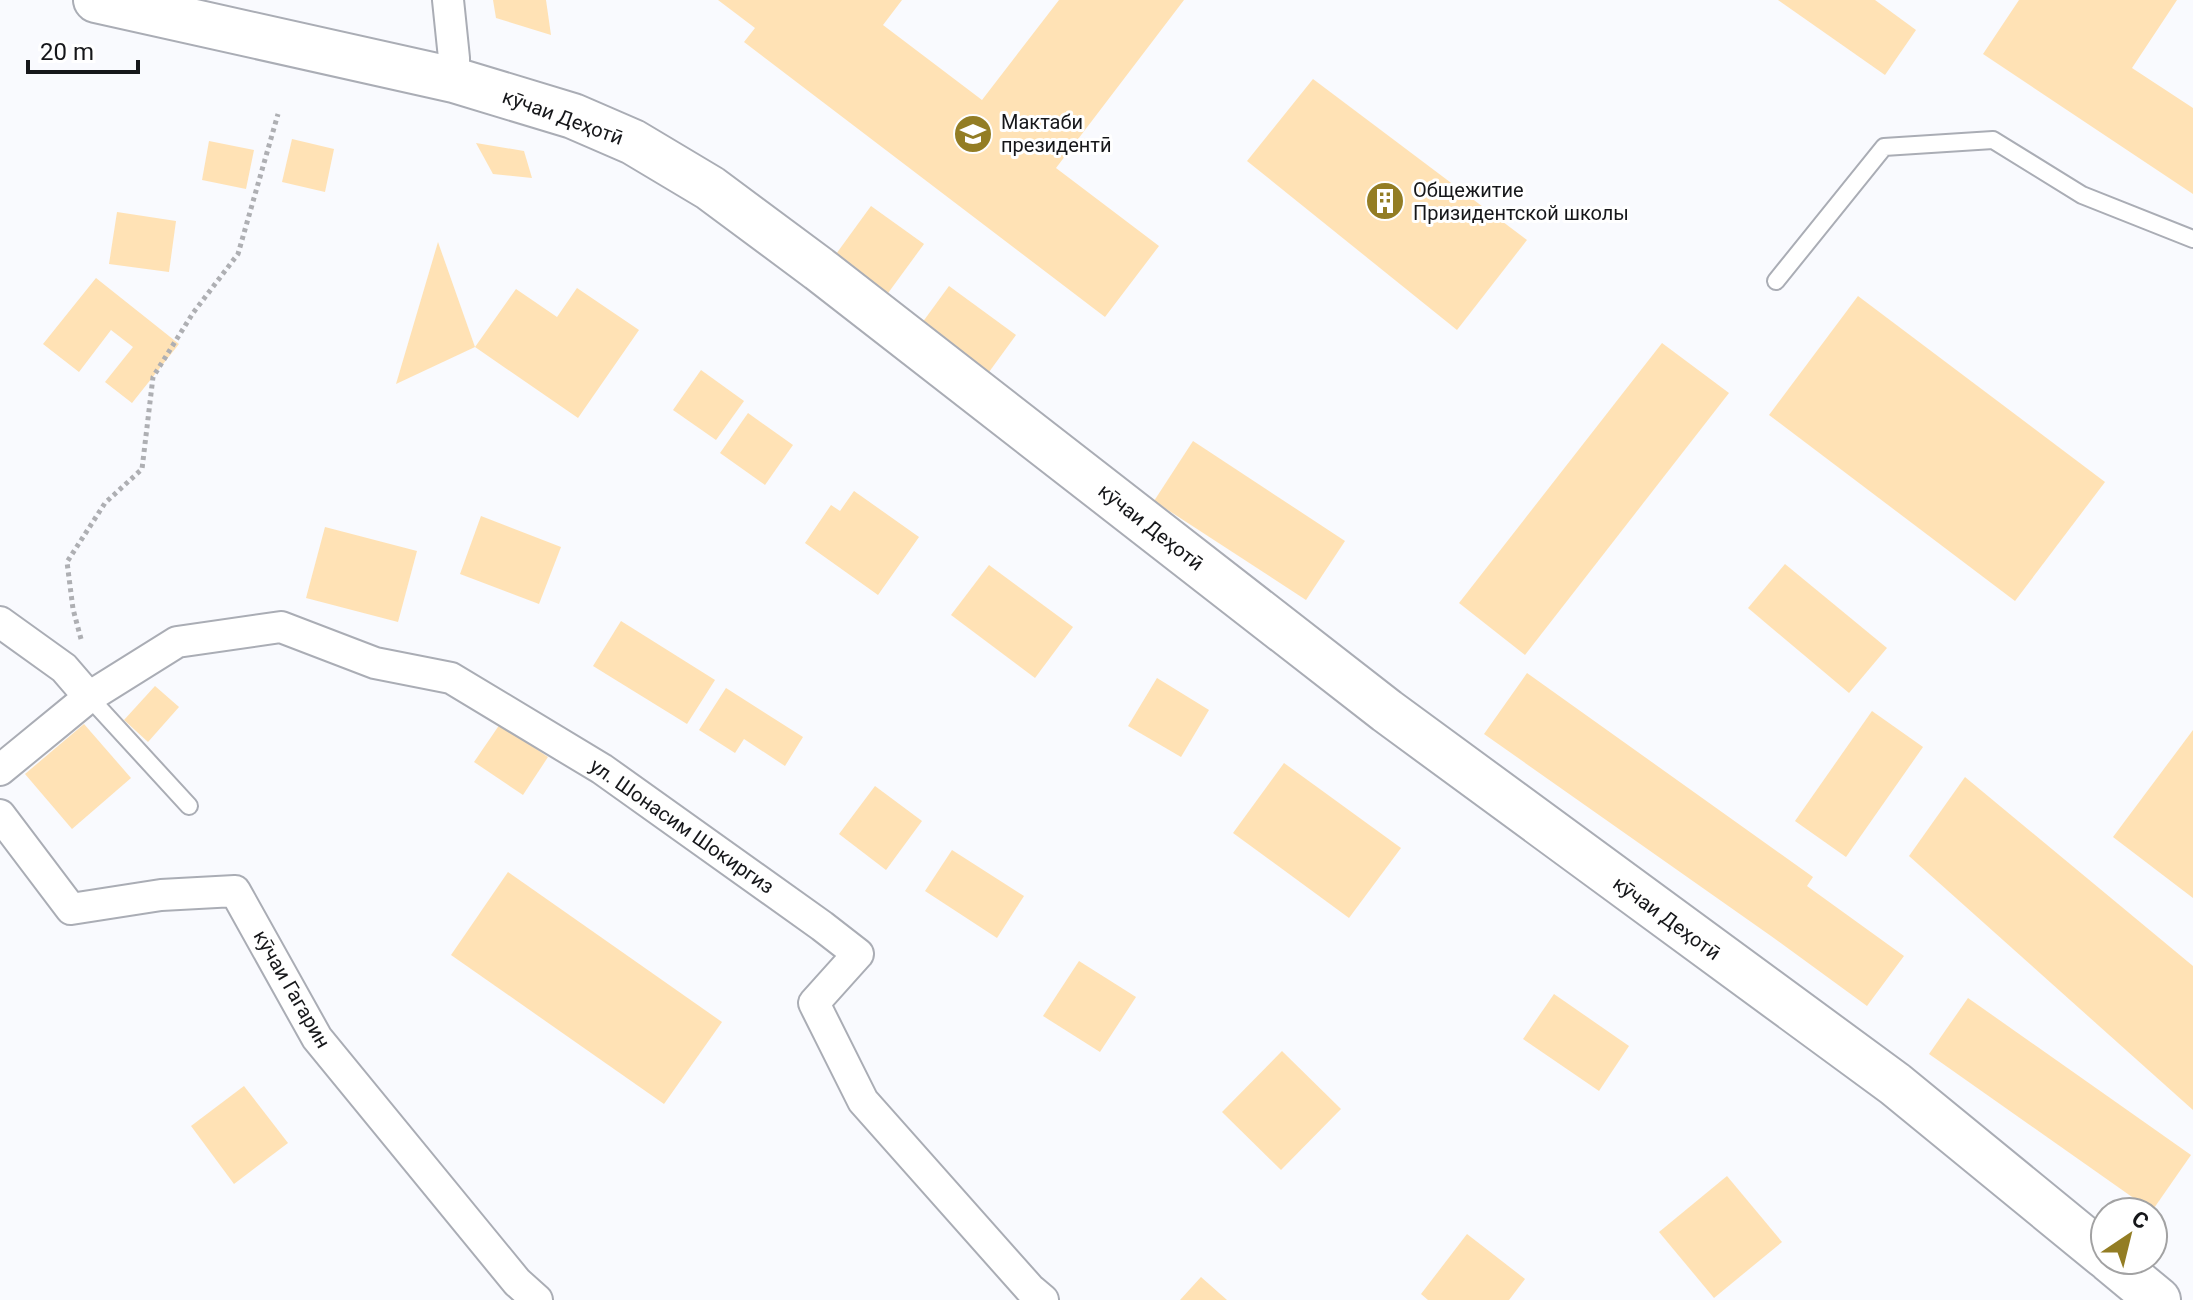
<svg xmlns="http://www.w3.org/2000/svg" width="2193" height="1300" viewBox="0 0 2193 1300" font-family="Roboto,sans-serif">
<style>
.building{fill:#ffe2b5}
.lines{fill:none;stroke-linecap:round;stroke-linejoin:round}
.service-casing{stroke:#aaadb5;stroke-width:20}
.minor-casing{stroke:#aaadb5;stroke-width:34}
.secondary-casing{stroke:#aaadb5;stroke-width:48}
.path{stroke:#aeafb3;stroke-width:5;stroke-dasharray:4 4;stroke-linecap:butt}
.service{stroke:#fff;stroke-width:16}
.minor{stroke:#fff;stroke-width:30}
.secondary{stroke:#fff;stroke-width:44}
.labels{text-anchor:middle;dominant-baseline:central;stroke-width:6;stroke-linejoin:round;paint-order:stroke}
.street-label{font-size:20px;fill:#16171a;stroke:#fff}
.poi-label{font-size:20px;fill:#16171a;stroke:#fff;text-anchor:start}
</style>
<rect width="100%" height="100%" fill="#f9fafe"/>
<g class="building">
<polygon points="493,0 546,0 551,35 496,18"/>
<polygon points="718,0 902,0 883,25 982,100 1059,0 1184,0 1056,168 1159,246 1105,317 744,42 755,28"/>
<polygon points="1778,0 1875,0 1916,30 1885,75"/>
<polygon points="2019,0 2177,0 2132,68 2193,108 2193,194 1983,54"/>
<polygon points="1313,79 1527,240 1457,330 1247,161"/>
<polygon points="292,139 334,149 325,192 282,182"/>
<polygon points="209,141 254,150 246,189 202,180"/>
<polygon points="476,143 524,151 532,178 493,174"/>
<polygon points="871,206 924,244 883,300 831,261"/>
<polygon points="117,212 176,221 169,272 109,264"/>
<polygon points="438,242 475,347 396,384"/>
<polygon points="96,278 179,344 132,403 105,382 133,347 111,330 79,372 43,344"/>
<polygon points="949,286 1016,335 981,383 914,334"/>
<polygon points="577,288 639,330 578,418 475,347 516,289 557,317"/>
<polygon points="1858,296 2105,482 2015,601 1769,415"/>
<polygon points="1662,343 1729,393 1525,655 1459,603"/>
<polygon points="701,370 744,401 716,440 673,410"/>
<polygon points="748,413 793,445 765,485 720,453"/>
<polygon points="1193,441 1345,541 1306,600 1154,501"/>
<polygon points="854,491 919,537 878,595 805,543 831,505 840,511"/>
<polygon points="481,516 561,547 539,604 460,574"/>
<polygon points="325,527 417,551 398,622 306,598"/>
<polygon points="1785,564 1887,648 1849,693 1748,608"/>
<polygon points="989,565 1073,627 1035,678 951,615"/>
<polygon points="621,621 715,680 687,724 593,666"/>
<polygon points="1527,673 1813,877 1807,886 1904,956 1867,1006 1771,936 1484,734"/>
<polygon points="1157,678 1209,710 1181,757 1128,726"/>
<polygon points="155,686 179,707 148,742 124,720"/>
<polygon points="726,688 803,737 785,766 744,739 735,753 699,730"/>
<polygon points="1872,711 1923,747 1846,857 1795,821"/>
<polygon points="84,724 131,778 72,829 25,774"/>
<polygon points="500,724 548,757 523,795 474,762"/>
<polygon points="2193,730 2193,898 2113,837"/>
<polygon points="1284,763 1401,848 1349,918 1233,833"/>
<polygon points="1965,777 2193,966 2193,1110 1909,856"/>
<polygon points="875,786 922,821 886,870 839,834"/>
<polygon points="952,850 1024,896 997,938 925,891"/>
<polygon points="508,872 722,1022 664,1104 451,955"/>
<polygon points="1079,961 1136,997 1100,1052 1043,1016"/>
<polygon points="1554,994 1629,1046 1599,1091 1523,1039"/>
<polygon points="1968,998 2191,1155 2152,1211 1929,1054"/>
<polygon points="1282,1051 1341,1109 1281,1170 1222,1112"/>
<polygon points="244,1086 288,1143 234,1184 191,1126"/>
<polygon points="1727,1176 1782,1242 1714,1298 1659,1232"/>
<polygon points="1467,1234 1525,1279 1509,1300 1428,1300 1421,1294"/>
<polygon points="1201,1277 1227,1300 1180,1300"/>
</g>
<g class="lines">
<g class="service-casing">
<g id="service">
<polyline points="1776,281 1884,147 1993,140 2082,195 2193,239"/>
<polyline points="89,697 189,806"/>
</g>
</g>
<g class="minor-casing">
<g id="minor">
<polyline points="448,0 454,58 454,80"/>
<polyline points="0,622 64,668 89,697"/>
<polyline points="0,770 89,697 177,642 281,627 375,663 451,678 602,769 822,926 858,954 814,1003 863,1101 1030,1289 1043,1300"/>
<polyline points="0,815 71,909 161,895 235,891 317,1038 517,1282 537,1300"/>
</g>
</g>
<g class="secondary-casing">
<g id="secondary">
<polyline points="96,0 454,80 573,116 633,142 710,188 819,269 1387,711 1895,1084 2105,1256"/>
<polyline points="2110,1260 2158,1300"/>
</g>
</g>
<polyline class="path" points="81,639 73,609 67,562 105,503 142,469 153,377 193,313 238,254 278,114"/>
<use href="#service" class="service"/>
<use href="#minor" class="minor"/>
<use href="#secondary" class="secondary"/>
</g>
<defs>
<g id="school-disc" transform="scale(2)"><circle r="9.5" fill="#937d24" stroke="#fff"/><path d="M0-5L7-2L0 1L-7-2ZM-4 1L0 2.5L4 1V4Q0 6-4 4Z" fill="#fff"/></g>
<g id="building-disc" transform="scale(2)"><circle r="9.5" fill="#937d24" stroke="#fff"/><path d="M-4-6H4V6H1V3H-1V6H-4ZM-2.5-4.3h1.7v1.8h-1.7ZM.8-4.3h1.7v1.8H.8ZM-2.5-1h1.7V.8h-1.7ZM.8-1h1.7V.8H.8Z" fill="#fff"/></g>
</defs>
<g fill-rule="evenodd">
<use href="#school-disc" x="973" y="134"/>
<use href="#building-disc" x="1385" y="201"/>
</g>
<g class="labels">
<g class="street-label">
<text transform="translate(563 117) rotate(20)">кӯчаи Деҳотӣ</text>
<text transform="translate(1151 527) rotate(38)">кӯчаи Деҳотӣ</text>
<text transform="translate(682 826) rotate(35)">ул. Шонасим Шокиргиз</text>
<text transform="translate(1667 918) rotate(36)">кӯчаи Деҳотӣ</text>
<text transform="translate(292 989) rotate(60)">кӯчаи Гагарин</text>
</g>
<g class="poi-label">
<text x="1001" y="122">Мактаби<tspan x="1001" dy="23">президентӣ</tspan></text>
<text x="1413" y="190">Общежитие<tspan x="1413" dy="23">Призидентской школы</tspan></text>
</g>
</g>
<g transform="translate(2129 1236) rotate(35)"><circle r="38" fill="#ffffff" stroke="#a2a2a3" stroke-width="2"/>
<path d="M0-6L14 30L0 20L-14 30Z" fill="#937d24"/>
<text y="-12" font-size="22" font-weight="bold" text-anchor="middle" fill="#16171a">С</text>
</g>
<path d="M28 60v12h110v-12" fill="none" stroke="#16171a" stroke-width="4"/>
<text x="40" y="60" font-size="24" fill="#16171a" stroke="#ffffff" stroke-width="6" paint-order="stroke">20 m</text>
</svg>
